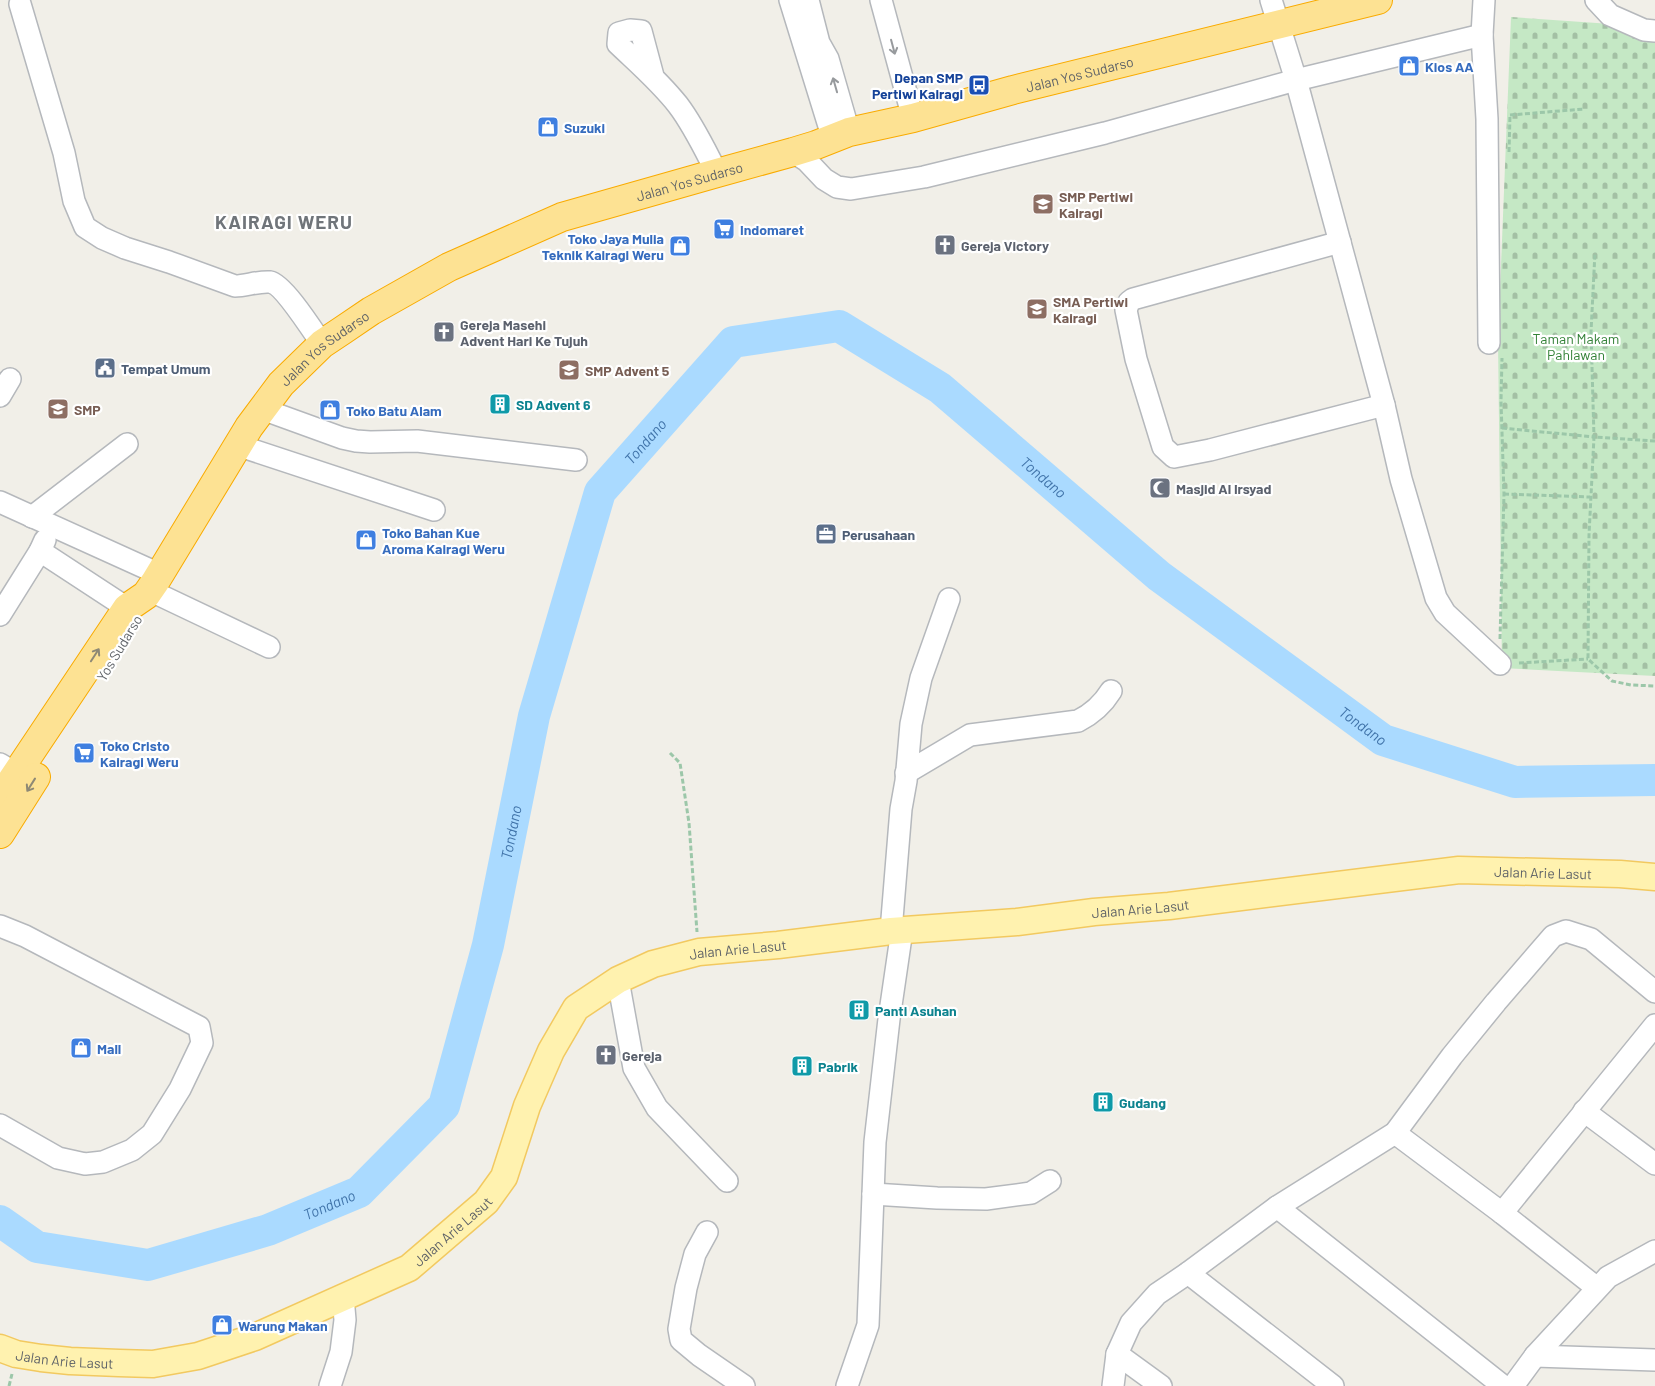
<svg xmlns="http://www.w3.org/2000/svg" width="1655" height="1386" viewBox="0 0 1655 1386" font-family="Barlow,sans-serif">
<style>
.cemetery{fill:url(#cemetery-stones)}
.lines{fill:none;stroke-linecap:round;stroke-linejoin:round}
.river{stroke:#aadaff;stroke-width:32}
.minor-casing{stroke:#b5b8bc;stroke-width:24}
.major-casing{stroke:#f2c960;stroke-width:29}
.highway-casing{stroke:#f9ab00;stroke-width:30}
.path{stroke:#9cc7a9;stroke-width:3;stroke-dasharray:5 2.5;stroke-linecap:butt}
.minor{stroke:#fff;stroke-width:21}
.major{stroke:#fff2af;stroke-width:26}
.highway{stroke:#fde293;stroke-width:28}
.oneway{stroke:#979a9d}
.oneway2{stroke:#8e8975}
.labels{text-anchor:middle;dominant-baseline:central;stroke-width:4.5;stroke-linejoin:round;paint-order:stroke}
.shop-label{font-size:14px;font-weight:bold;fill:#366cbe;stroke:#fff;text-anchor:start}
.street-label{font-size:14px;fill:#5f6368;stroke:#fff}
.transit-label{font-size:14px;font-weight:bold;fill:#164399;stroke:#fff;text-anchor:end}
.education-label{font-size:14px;font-weight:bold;fill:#785e54;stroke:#fff;text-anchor:start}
.worship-label{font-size:14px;font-weight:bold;fill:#5b616d;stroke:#fff;text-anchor:start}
.park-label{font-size:14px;fill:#348238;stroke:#fff}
.service-label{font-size:14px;font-weight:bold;fill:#4e5e75;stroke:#fff;text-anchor:start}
.culture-label{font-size:14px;font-weight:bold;fill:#0d838f;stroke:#fff;text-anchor:start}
.water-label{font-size:15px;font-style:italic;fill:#4174aa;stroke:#fff}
.district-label{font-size:19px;font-weight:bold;letter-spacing:1px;fill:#70757a;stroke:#fff}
</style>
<defs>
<pattern id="cemetery-stones" width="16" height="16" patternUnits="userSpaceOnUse" patternTransform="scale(1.25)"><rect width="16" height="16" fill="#c5e8c5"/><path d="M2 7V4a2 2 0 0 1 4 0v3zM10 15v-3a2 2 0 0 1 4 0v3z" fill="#a3c0a4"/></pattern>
</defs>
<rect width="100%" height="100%" fill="#f1efe8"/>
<polygon class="cemetery" points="1511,17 1655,27 1655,676 1502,668 1498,340"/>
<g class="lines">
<path class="river" id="s1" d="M0 1221 37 1247 148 1265 268 1230 359 1192 444 1106 488 945 534 716 600 492 733 342 839 326 940 388 1159 576 1383 740 1515 782 1655 780"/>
<g class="minor-casing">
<g id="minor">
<polyline points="790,0 833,139"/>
<polyline points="808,0 819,43 828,59 849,132"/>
<polyline points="881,0 913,118"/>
<polyline points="1271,0 1296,80 1384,405 1401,479 1436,598 1445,613 1500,664"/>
<polyline points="1484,0 1482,35 1487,119 1489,343"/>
<polyline points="1596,0 1610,15 1644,30 1655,31"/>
<path d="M20 4 64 153 74 201 85 227 102 238 125 248 169 262 235 286C246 286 258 281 270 282 283 284 313 331 322 344"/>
<path d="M653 76 641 31 630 30 619 33 618 44C639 64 660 82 678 105 694 126 705 150 717 173"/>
<polyline points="793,152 807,161 824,179 837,187 851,189 924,177 1105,133 1296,80 1482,35"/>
<polyline points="1340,242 1133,299 1129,302 1126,310 1136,359 1163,447 1174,457 1210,450 1384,405"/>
<polyline points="0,396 10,379"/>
<polyline points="262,409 342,438 356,441 370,442 417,441 576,460"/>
<polyline points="237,445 434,510"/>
<polyline points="0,502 159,574"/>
<polyline points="32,517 127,444"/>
<polyline points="40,551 127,608"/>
<polyline points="149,590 269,647"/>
<polyline points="0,615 40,551 45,540"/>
<polyline points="0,764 17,774"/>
<path d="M906 773 970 735 1078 721C1092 714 1103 704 1111 691"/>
<polyline points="0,926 25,936 199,1027 202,1043 180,1089 152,1134 132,1150 103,1162 85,1164 58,1158 0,1125"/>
<polyline points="891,931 901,809 906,781 911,724 921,678 949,599"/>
<polyline points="618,980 634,1068 657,1108 727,1181"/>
<polyline points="1584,1111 1655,1164"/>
<polyline points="1395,1133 1502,1213 1597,1288"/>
<polyline points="873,1194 937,1198 986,1199 1031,1193 1050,1181"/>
<polyline points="1277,1207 1503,1386"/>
<polyline points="1502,1213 1655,1025"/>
<polyline points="707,1232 695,1254 686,1288 679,1329 681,1340 699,1355 744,1386"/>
<polyline points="1188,1273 1333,1386"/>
<polyline points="1117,1354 1161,1386"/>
<polyline points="1535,1356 1655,1360"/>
<polyline points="330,1386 341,1352 345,1320 343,1297"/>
<polyline points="847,1386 868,1325 875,1142 889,1019 902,930"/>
<polyline points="1113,1386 1117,1354 1131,1323 1157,1294 1188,1273 1277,1207 1395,1133 1452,1056 1496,1002 1553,936 1566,931 1591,939 1655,992"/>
<polyline points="1513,1386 1535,1356 1608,1277 1655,1251"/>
</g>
</g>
<g class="major-casing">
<g id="major">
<path id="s2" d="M0 1348 16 1354 41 1358 70 1361 119 1363 153 1364 198 1356 255 1337 409 1268 486 1202 504 1177 527 1106 551 1051 576 1008 618 980 653 964 699 952 778 945 891 931 1017 922 1094 912 1169 906 1459 870 1620 874 1655 877"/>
</g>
</g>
<g class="highway-casing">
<g id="highway">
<path id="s3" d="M0 798 127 608 146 595 155 582 249 427 281 384 322 344 343 330 371 311 449 267 562 217 717 173 793 152 816 145 849 132 913 118 1013 90 1378 0"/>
<polyline points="0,834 36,777"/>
</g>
</g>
<g class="path">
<polyline points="1510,115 1584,109"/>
<polyline points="1509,152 1510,115"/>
<polyline points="1502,428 1594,437 1591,332 1595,252"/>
<polyline points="1655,441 1594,437 1589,535 1588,659 1612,681 1631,685 1655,686"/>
<polyline points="1504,494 1590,497"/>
<polyline points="1500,639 1504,494 1501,401 1502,358"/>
<polyline points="1519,663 1588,659"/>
<polyline points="670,753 680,763 689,823 697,932"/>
<polyline points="9,1386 12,1374"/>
</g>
<use href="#minor" class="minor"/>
<use href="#major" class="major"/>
<use href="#highway" class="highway"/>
</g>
<defs><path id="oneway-shaft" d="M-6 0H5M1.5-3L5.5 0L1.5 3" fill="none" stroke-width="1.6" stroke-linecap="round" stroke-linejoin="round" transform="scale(1.25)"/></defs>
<g class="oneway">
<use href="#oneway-shaft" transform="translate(893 47) rotate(75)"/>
<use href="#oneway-shaft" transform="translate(835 85) rotate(-106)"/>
</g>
<g class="oneway2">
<use href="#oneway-shaft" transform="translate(95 655) rotate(-57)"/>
<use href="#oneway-shaft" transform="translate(31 785) rotate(122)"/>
</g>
<defs>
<g id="shop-square" transform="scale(1.125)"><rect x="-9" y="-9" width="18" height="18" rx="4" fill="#3f7fe0" stroke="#fff"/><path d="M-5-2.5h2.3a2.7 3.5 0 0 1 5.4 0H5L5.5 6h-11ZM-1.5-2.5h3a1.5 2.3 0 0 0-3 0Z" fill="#fff"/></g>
<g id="bus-square" transform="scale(1.125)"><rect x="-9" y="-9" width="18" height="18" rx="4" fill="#1a4fb4" stroke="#fff"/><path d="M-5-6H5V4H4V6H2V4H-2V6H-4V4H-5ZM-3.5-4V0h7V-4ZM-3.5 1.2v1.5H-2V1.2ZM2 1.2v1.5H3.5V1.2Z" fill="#fff"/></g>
<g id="school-square" transform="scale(1.125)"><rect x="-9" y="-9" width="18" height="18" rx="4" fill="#8d6e63" stroke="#fff"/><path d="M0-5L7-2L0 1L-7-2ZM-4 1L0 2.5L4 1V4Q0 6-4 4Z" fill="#fff"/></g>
<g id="supermarket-square" transform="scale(1.125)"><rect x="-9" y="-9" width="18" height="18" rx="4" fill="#3f7fe0" stroke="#fff"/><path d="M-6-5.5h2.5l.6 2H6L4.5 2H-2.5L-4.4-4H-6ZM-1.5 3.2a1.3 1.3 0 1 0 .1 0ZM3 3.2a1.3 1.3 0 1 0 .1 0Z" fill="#fff"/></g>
<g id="church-square" transform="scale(1.125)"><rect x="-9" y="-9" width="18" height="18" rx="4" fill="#6b7280" stroke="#fff"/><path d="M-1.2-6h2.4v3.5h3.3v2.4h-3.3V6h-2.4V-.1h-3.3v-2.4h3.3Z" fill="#fff"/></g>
<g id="civic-square" transform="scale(1.125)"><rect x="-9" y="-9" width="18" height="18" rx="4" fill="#5c6f8a" stroke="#fff"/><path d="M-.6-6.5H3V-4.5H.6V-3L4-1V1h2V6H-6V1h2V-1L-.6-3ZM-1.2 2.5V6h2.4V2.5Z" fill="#fff"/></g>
<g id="building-square" transform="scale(1.125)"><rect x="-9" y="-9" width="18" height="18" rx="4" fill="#0f9aa8" stroke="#fff"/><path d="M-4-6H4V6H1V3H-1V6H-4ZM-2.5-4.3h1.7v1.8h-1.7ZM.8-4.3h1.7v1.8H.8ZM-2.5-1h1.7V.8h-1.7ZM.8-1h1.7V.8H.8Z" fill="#fff"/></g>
<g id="mosque-square" transform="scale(1.125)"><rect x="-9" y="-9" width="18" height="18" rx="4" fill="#6b7280" stroke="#fff"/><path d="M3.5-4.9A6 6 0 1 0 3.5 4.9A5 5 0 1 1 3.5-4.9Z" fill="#fff"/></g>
<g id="office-square" transform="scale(1.125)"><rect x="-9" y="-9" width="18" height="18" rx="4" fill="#5c6f8a" stroke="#fff"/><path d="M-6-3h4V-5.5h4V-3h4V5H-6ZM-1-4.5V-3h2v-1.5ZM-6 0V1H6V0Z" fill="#fff"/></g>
</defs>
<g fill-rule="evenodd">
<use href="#shop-square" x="1409" y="66"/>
<use href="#bus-square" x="979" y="85"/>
<use href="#shop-square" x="548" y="127"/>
<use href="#school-square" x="1043" y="204"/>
<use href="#supermarket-square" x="724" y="229"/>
<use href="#church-square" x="945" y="245"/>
<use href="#shop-square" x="680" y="246"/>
<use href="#school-square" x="1037" y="309"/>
<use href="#church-square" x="444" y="332"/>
<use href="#civic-square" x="105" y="368"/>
<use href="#school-square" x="569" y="370"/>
<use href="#building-square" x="500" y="404"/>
<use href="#school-square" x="58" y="409"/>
<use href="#shop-square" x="330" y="410"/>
<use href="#mosque-square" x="1160" y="488"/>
<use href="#office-square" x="826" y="534"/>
<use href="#shop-square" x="366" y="540"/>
<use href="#supermarket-square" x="84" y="753"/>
<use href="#building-square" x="859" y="1010"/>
<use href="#shop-square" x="81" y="1048"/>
<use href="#church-square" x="606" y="1055"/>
<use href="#building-square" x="802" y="1066"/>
<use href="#building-square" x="1103" y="1102"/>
<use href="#shop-square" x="222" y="1325"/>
</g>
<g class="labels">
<g class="shop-label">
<text x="1425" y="66">Kios AA</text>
<text x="564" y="127">Suzuki</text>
<text x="740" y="229">Indomaret</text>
<text x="664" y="238" text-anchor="end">Toko Jaya Mulia<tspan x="664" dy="16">Teknik Kairagi Weru</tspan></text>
<text x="346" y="410">Toko Batu Alam</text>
<text x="382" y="532">Toko Bahan Kue<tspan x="382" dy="16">Aroma Kairagi Weru</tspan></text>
<text x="100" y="745">Toko Cristo<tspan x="100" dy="16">Kairagi Weru</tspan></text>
<text x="97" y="1048">Mall</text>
<text x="238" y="1325">Warung Makan</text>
</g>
<g class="street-label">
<text stroke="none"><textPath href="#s3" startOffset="1369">Jalan Yos Sudarso</textPath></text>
<text stroke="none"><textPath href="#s3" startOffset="964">Jalan Yos Sudarso</textPath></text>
<text stroke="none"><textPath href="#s3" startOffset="559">Jalan Yos Sudarso</textPath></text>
<text transform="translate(119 648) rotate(-59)">Yos Sudarso</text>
<text stroke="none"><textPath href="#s2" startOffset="1731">Jalan Arie Lasut</textPath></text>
<text stroke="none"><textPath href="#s2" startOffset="1326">Jalan Arie Lasut</textPath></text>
<text stroke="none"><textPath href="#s2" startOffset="921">Jalan Arie Lasut</textPath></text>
<text stroke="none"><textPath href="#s2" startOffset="486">Jalan Arie Lasut</textPath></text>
<text stroke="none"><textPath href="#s2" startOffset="66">Jalan Arie Lasut</textPath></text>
</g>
<g class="transit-label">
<text x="963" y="77">Depan SMP<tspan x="963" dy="16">Pertiwi Kairagi</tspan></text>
</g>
<g class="education-label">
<text x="1059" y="196">SMP Pertiwi<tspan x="1059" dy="16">Kairagi</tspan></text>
<text x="1053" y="301">SMA Pertiwi<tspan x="1053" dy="16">Kairagi</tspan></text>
<text x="585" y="370">SMP Advent 5</text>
<text x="74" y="409">SMP</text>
</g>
<g class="worship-label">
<text x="961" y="245">Gereja Victory</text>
<text x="460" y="324">Gereja Masehi<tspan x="460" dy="16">Advent Hari Ke Tujuh</tspan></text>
<text x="1176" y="488">Masjid Al Irsyad</text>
<text x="622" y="1055">Gereja</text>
</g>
<g class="park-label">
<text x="1576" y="338">Taman Makam<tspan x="1576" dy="16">Pahlawan</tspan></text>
</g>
<g class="service-label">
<text x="121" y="368">Tempat Umum</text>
<text x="842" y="534">Perusahaan</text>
</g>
<g class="culture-label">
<text x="516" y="404">SD Advent 6</text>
<text x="875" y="1010">Panti Asuhan</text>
<text x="818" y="1066">Pabrik</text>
<text x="1119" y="1102">Gudang</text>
</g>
<g class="water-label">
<text stroke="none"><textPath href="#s1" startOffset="1204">Tondano</textPath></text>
<text stroke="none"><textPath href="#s1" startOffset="1699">Tondano</textPath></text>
<text stroke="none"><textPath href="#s1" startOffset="2104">Tondano</textPath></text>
<text stroke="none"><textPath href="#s1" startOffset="784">Tondano</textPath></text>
<text stroke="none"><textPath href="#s1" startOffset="349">Tondano</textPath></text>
</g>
<g class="district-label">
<text x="284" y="221">KAIRAGI WERU</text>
</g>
</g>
</svg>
